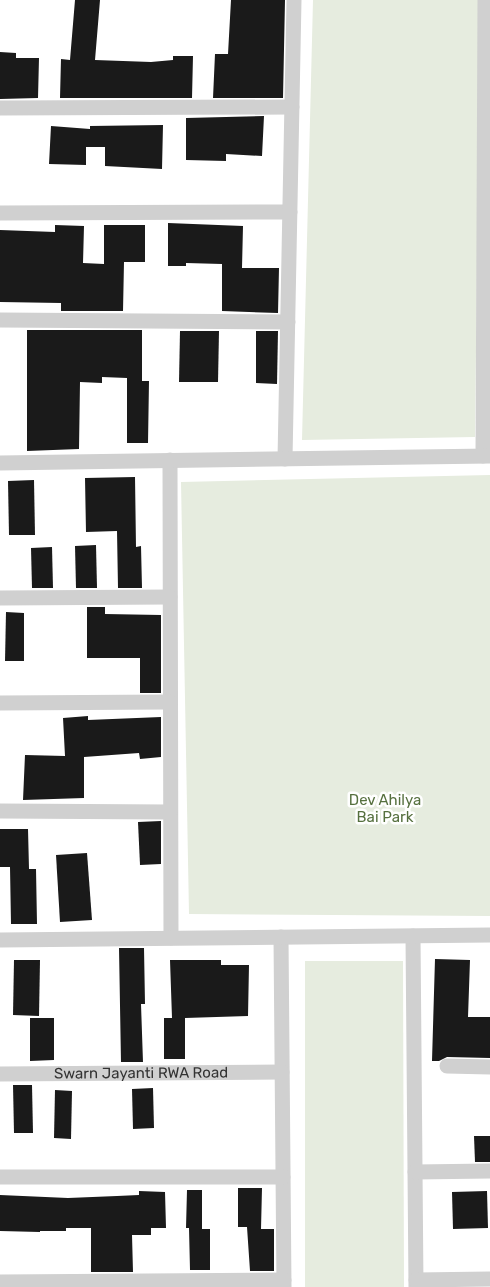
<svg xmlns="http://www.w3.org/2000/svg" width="490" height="1287" viewBox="0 0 490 1287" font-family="Rubik,sans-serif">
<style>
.green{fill:#e6ecdf}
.building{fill:#1a1a1a}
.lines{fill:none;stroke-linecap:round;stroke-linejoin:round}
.street{stroke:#d0d0d0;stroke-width:15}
.labels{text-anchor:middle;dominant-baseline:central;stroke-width:5;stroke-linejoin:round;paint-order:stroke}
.park-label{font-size:15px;fill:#56703f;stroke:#fff}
.street-label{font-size:15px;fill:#333;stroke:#fff}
</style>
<rect width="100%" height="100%" fill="#fff"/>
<g class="green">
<polygon points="313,0 480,0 475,437 302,440"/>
<polygon points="490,475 490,916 189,914 181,482"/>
<polygon points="305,961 403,961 404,1287 305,1287"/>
</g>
<g class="building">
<polygon points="75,0 100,0 95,60 151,62 173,60 173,56 193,56 192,98 60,98 61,59 70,60"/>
<polygon points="231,0 285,0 283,98 213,98 215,54 228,54"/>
<polygon points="0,52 16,53 16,58 39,58 38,98 0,99"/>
<polygon points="264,116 262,156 226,154 226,161 186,160 186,118"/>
<polygon points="163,125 162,169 105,166 105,147 86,147 86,165 49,164 51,126 90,129 90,126"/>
<polygon points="168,223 243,226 242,268 279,268 278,313 222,311 222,264 186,263 186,266 168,266"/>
<polygon points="55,225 84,226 83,263 104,264 104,225 145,225 145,262 124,262 123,311 61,311 61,303 0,302 0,230 55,232"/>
<polygon points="27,330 142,330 142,381 149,381 148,443 127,443 127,378 102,377 102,383 80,382 79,449 27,451"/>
<polygon points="180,331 219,331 218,382 179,382"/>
<polygon points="256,331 278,331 277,384 256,383"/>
<polygon points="135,477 136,547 141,546 142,588 118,588 117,531 86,532 85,478"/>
<polygon points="34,480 35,535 9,535 8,481"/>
<polygon points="96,545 97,588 76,588 75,546"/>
<polygon points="52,547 53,588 32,588 31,548"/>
<polygon points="87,607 105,607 105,614 161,615 161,693 140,693 140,658 87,658"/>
<polygon points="6,612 24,613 24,661 5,661"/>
<polygon points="88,716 88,720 161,717 161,757 140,759 139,753 84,757 84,798 23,800 25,755 65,756 63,718"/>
<polygon points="161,821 161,864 140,865 138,822"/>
<polygon points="0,829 28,829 29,869 36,869 37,924 11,924 10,867 0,867"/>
<polygon points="87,853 92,920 60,922 56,855"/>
<polygon points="119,948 144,948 145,1004 141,1004 143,1062 121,1062"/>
<polygon points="435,959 470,960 468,1017 490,1017 490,1058 447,1057 439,1061 432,1061"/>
<polygon points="14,960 40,960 39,1016 13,1015"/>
<polygon points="170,960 221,960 221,965 249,965 248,1016 185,1018 185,1059 164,1059 164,1018 172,1018"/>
<polygon points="30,1018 54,1018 54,1060 30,1061"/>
<polygon points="13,1085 32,1085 33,1133 14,1133"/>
<polygon points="153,1088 154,1128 133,1129 132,1089"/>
<polygon points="55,1090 72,1091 71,1139 54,1138"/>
<polygon points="474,1136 490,1136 490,1162 475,1162"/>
<polygon points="238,1188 262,1188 261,1229 274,1229 274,1271 250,1271 247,1227 238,1227"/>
<polygon points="187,1190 202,1190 202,1229 210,1229 210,1270 190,1270 189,1228 186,1228"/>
<polygon points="139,1191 165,1192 166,1228 151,1228 151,1235 132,1235 133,1272 91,1272 91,1228 66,1228 66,1231 40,1231 40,1232 0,1231 0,1195 68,1198 117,1196 139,1195"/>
<polygon points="487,1191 488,1228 453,1229 452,1192"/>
</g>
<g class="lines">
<g class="street">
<polyline points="0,108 292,107"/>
<polyline points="0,213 290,212"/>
<polyline points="0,320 288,322"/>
<polyline points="483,456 485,0"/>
<polyline points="285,459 294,0"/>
<polyline points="170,460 171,938"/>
<polyline points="0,463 490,456"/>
<polyline points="0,598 170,597"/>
<polyline points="0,703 170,702"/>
<polyline points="0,811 170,812"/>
<polyline points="413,936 416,1287"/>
<polyline points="281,937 284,1287"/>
<polyline points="0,940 490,935"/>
<polyline points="447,1066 490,1067"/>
<path id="s1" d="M0 1074 282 1072"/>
<polyline points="415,1172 490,1171"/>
<polyline points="0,1177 283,1177"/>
<polyline points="416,1280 490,1279"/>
<polyline points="0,1282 284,1280"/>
</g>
</g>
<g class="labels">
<g class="park-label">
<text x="385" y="800">Dev Ahilya<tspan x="385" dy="17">Bai Park</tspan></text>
</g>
<g class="street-label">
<text stroke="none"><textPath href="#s1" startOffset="141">Swarn Jayanti RWA Road</textPath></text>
</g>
</g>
</svg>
